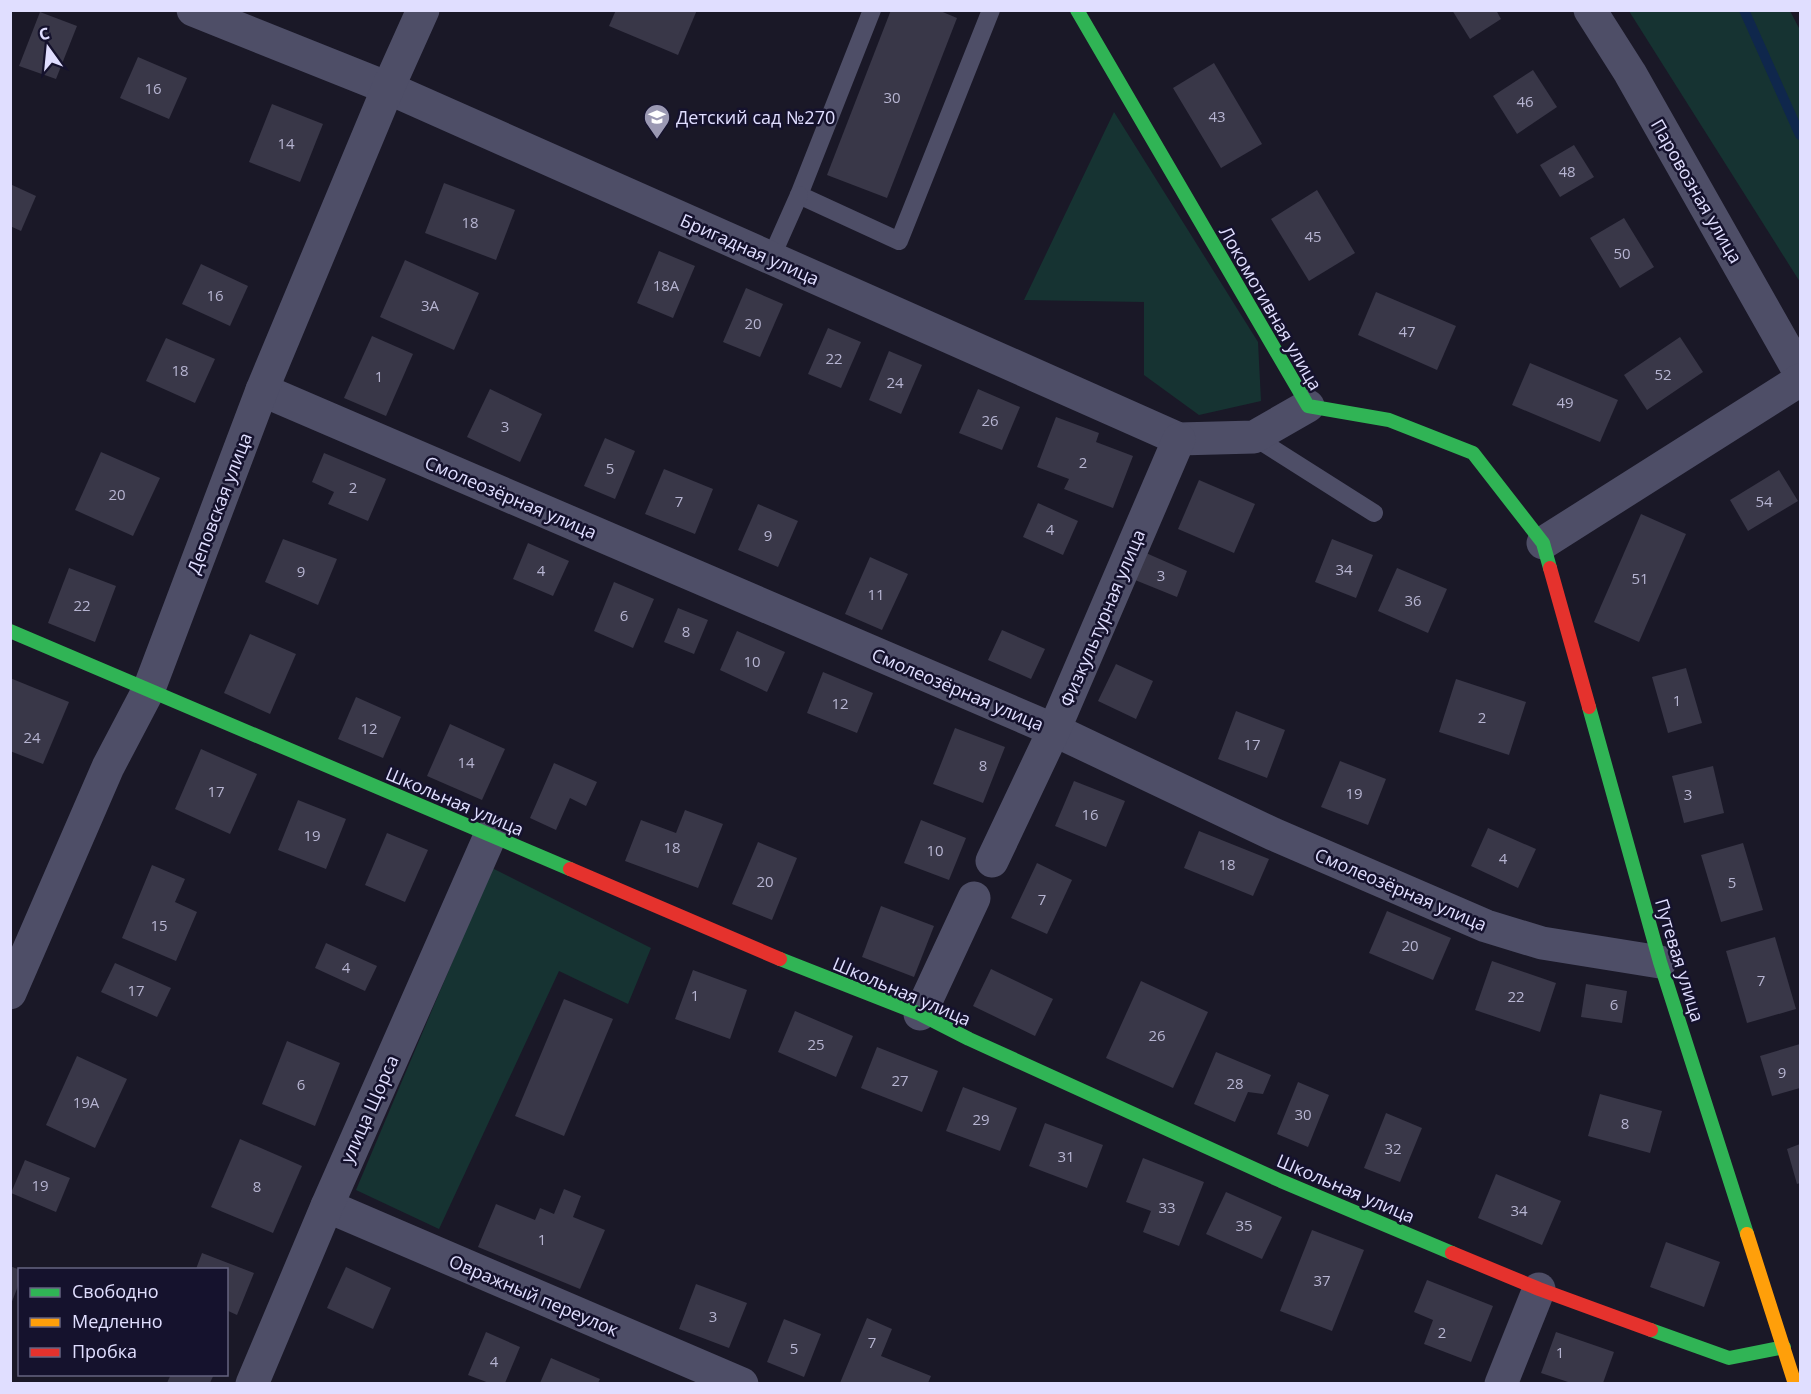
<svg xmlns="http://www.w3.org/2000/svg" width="1811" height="1394" viewBox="0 0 1811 1394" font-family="'Open Sans',sans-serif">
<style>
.green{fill:#163332}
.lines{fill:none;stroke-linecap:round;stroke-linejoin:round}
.stream{stroke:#0f274c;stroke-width:10}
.building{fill:#393748}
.lane{stroke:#4e4e67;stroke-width:18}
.street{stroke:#4e4e67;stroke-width:33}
.fast{stroke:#30b455;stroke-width:14}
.slow{stroke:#ff9f0a;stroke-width:14}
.jam{stroke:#e5322d;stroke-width:14}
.labels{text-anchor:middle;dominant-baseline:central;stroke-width:5;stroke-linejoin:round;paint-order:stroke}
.number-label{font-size:15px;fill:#b6b4d1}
.poi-label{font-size:18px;fill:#e0deff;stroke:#15122d;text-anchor:start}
.street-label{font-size:18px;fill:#e0deff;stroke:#15122d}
</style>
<rect width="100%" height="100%" fill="#1a1827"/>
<g class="green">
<polygon points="1629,11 1790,11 1800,30 1800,282"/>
<polygon points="1114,112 1258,342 1261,401 1199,415 1144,375 1144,302 1024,300"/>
<polygon points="492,868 651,948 628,1004 559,971 439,1229 356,1190"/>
</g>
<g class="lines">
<polyline class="stream" points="1744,10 1800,135"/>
</g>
<g class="building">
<polygon points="616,10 697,10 678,55 609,26"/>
<polygon points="891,10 938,10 957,18 887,198 827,175"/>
<polygon points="1452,10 1496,10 1501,19 1470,39"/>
<polygon points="40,12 77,26 56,79 19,66"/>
<polygon points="138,57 187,78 169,119 120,98"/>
<polygon points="1214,63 1262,144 1221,168 1173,88"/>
<polygon points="1533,70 1557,107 1517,134 1493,96"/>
<polygon points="272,104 323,124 300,182 249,162"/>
<polygon points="1574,145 1594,177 1560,197 1540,165"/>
<polygon points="444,183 515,210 496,260 425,233"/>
<polygon points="10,184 36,196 21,231 10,226"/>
<polygon points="1317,190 1355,253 1309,281 1271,219"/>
<polygon points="1624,218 1654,267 1620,288 1590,238"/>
<polygon points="659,251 695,266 673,318 637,303"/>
<polygon points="405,260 479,293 454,350 380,317"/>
<polygon points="201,264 248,286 230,326 182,304"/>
<polygon points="746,288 783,304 760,357 723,342"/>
<polygon points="1376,292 1456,326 1437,370 1358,335"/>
<polygon points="828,328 861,342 841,388 808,374"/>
<polygon points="372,336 413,354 386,416 344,398"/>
<polygon points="1680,337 1703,372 1647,410 1624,375"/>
<polygon points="166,338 215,359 195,403 146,381"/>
<polygon points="889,351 922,365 901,414 869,400"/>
<polygon points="1530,363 1618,400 1600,442 1512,405"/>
<polygon points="490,389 542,414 520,462 467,437"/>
<polygon points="978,389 1020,407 1002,450 959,433"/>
<polygon points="1056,417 1099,433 1096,442 1133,456 1113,508 1064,489 1069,479 1037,467"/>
<polygon points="605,438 635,451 615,499 584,486"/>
<polygon points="101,452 160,478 133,536 75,510"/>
<polygon points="324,453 386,479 368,521 328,504 334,492 312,482"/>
<polygon points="664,469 713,489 695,534 645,514"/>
<polygon points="1779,470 1798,501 1748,531 1730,500"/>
<polygon points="1199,480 1255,504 1234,553 1178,529"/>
<polygon points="1038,503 1078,521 1063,555 1023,537"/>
<polygon points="758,504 798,521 778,567 738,550"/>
<polygon points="1641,514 1686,534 1639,642 1594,622"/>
<polygon points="283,539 337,559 318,605 265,582"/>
<polygon points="1332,539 1373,555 1356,598 1315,582"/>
<polygon points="528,543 569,561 553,596 513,579"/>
<polygon points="1146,553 1187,571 1177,597 1135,580"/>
<polygon points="870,557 908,574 882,630 845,614"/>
<polygon points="69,568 116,586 95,642 48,623"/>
<polygon points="1397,568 1447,589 1428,633 1378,611"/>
<polygon points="614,582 654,599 633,648 594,631"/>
<polygon points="678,608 708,620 694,654 664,642"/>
<polygon points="1002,630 1045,649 1031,679 988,660"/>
<polygon points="737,631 785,652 767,692 720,670"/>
<polygon points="250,634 296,654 270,714 224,693"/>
<polygon points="1116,664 1153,681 1136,719 1098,701"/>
<polygon points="1686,668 1702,723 1668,733 1652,677"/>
<polygon points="823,672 873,693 857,733 807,713"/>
<polygon points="10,678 69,702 43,764 10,751"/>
<polygon points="1456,679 1526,702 1509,755 1439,732"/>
<polygon points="356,697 401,717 383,758 338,739"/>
<polygon points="1236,711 1285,730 1267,778 1218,759"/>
<polygon points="450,724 505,749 482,800 427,776"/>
<polygon points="955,728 1005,747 983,803 933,784"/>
<polygon points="201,749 257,774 230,834 175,809"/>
<polygon points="1340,761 1386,779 1368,825 1321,807"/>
<polygon points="554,763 597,782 586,806 570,798 556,830 530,818"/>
<polygon points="1713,766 1724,813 1684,823 1672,776"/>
<polygon points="1074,781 1125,801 1106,847 1055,826"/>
<polygon points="298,800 346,819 326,869 278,850"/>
<polygon points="685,810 723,824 698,888 625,861 641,820 676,833"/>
<polygon points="921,820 966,838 949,880 904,863"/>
<polygon points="1488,828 1536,849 1518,888 1471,866"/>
<polygon points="1199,831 1269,859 1253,896 1184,868"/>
<polygon points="387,833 428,850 405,902 365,885"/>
<polygon points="758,842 797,858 772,920 732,904"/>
<polygon points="1743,843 1763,910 1721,922 1701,855"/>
<polygon points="1037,863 1072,880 1047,934 1011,918"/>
<polygon points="152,865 185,879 175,902 197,912 176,961 122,938"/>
<polygon points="881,906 934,926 914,977 862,957"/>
<polygon points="1387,911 1451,938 1433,980 1369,953"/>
<polygon points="1775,937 1796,1009 1747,1023 1726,951"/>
<polygon points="326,943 377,966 365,991 315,968"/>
<polygon points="1492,961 1556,983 1540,1032 1475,1010"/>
<polygon points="115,963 171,988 157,1017 101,992"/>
<polygon points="991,969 1053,999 1035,1036 973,1006"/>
<polygon points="693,970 747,990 730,1039 675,1019"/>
<polygon points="1141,981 1208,1012 1173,1088 1106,1058"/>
<polygon points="1586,984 1627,991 1622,1023 1581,1017"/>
<polygon points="564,999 613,1019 564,1136 515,1116"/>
<polygon points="795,1011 853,1036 836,1077 778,1052"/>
<polygon points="287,1041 340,1063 315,1126 262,1104"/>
<polygon points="1800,1044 1800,1088 1772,1096 1760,1056"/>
<polygon points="877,1047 938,1071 922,1112 861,1088"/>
<polygon points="1216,1052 1271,1075 1263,1094 1248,1092 1235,1122 1194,1104"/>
<polygon points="77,1056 127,1079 95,1148 46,1125"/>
<polygon points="1298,1082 1329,1095 1308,1147 1277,1134"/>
<polygon points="963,1087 1017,1108 1000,1151 946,1131"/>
<polygon points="1600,1094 1662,1111 1650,1153 1588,1136"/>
<polygon points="1386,1113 1422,1128 1400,1182 1364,1168"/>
<polygon points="1045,1123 1103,1145 1087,1188 1029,1166"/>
<polygon points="240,1139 302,1166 273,1233 211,1207"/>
<polygon points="1800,1144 1800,1183 1797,1184 1787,1149"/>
<polygon points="1143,1158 1204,1182 1179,1246 1143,1232 1151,1211 1126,1202"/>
<polygon points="25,1160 70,1178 56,1212 11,1193"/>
<polygon points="1496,1174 1561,1201 1542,1245 1478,1218"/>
<polygon points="564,1189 581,1196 573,1217 605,1230 580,1289 478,1247 496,1204 535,1220 540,1208 554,1214"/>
<polygon points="1226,1192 1282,1217 1262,1259 1206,1234"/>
<polygon points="1312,1230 1364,1250 1332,1331 1280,1311"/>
<polygon points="1666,1242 1720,1262 1704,1307 1650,1287"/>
<polygon points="202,1253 254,1273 237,1315 226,1310 226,1269 196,1269"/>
<polygon points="10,1266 20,1270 20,1281 11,1304"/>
<polygon points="346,1267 391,1288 373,1329 327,1308"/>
<polygon points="1427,1280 1493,1306 1471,1362 1424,1344 1433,1320 1414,1312"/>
<polygon points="696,1284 747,1303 729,1348 679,1329"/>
<polygon points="867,1318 892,1329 881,1356 931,1376 928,1383 840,1383"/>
<polygon points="784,1319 821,1334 804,1377 767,1362"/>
<polygon points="486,1332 520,1347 505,1383 489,1383 468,1375"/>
<polygon points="1556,1332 1614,1352 1603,1383 1571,1383 1541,1373"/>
<polygon points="551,1358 600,1379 598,1383 540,1383"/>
<polygon points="171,1374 214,1374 210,1383 167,1383"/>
</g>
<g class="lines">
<g class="lane">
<polyline points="872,10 799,195 899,241 991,10"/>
<polyline points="771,258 799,195"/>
<polyline points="1254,437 1374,513"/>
</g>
<g class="street">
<polyline points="193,10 388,88 1179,439 1254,437 1308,406"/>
<polyline points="1590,10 1630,73 1800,373"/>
<polyline points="262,390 1054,730 1273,834 1486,926 1542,943 1660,962"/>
<polyline points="1543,543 1800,380"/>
<polyline points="992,861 1054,730 1179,439"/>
<polyline points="10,993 108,767 149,689 262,390 388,88 423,10"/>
<polyline points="920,1014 974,898"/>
<polyline points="327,1206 742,1384"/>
<polyline points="252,1384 327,1206 490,836"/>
<polyline points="1501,1384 1539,1289"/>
</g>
<g class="fast">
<polyline points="1077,10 1308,406 1389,420 1473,453 1543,543 1550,568"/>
<polyline points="10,631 570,869"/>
<polyline points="1589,707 1660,962 1747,1234"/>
<polyline points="780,959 920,1014 969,1039 1281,1181 1452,1253"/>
<polyline points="1651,1330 1729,1358 1784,1347"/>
</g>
<polyline class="slow" points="1747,1234 1795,1384"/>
<g class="jam">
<polyline points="1550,568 1589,707"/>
<polyline points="570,869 780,959"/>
<polyline points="1452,1253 1539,1289 1651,1330"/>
</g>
</g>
<defs>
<g id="school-pin" transform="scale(1.35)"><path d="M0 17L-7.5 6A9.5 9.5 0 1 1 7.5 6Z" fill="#9b99b3" stroke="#15122d"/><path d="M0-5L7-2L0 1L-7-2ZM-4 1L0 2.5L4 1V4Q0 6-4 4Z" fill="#fff"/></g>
</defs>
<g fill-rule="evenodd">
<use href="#school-pin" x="657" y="117"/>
</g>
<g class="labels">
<g class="number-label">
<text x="153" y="88">16</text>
<text x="892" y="97">30</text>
<text x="1525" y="101">46</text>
<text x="1217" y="116">43</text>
<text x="286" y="143">14</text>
<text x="1567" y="171">48</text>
<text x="470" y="222">18</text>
<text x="1313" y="236">45</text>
<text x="1622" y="253">50</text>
<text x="666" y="285">18А</text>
<text x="215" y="295">16</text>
<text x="430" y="305">3А</text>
<text x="753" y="323">20</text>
<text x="1407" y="331">47</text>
<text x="834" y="358">22</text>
<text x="180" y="370">18</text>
<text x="1663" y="374">52</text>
<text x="379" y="376">1</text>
<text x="895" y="382">24</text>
<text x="1565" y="402">49</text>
<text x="990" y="420">26</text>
<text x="505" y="426">3</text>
<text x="1083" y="462">2</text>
<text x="610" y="468">5</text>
<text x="353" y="487">2</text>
<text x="117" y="494">20</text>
<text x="679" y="501">7</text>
<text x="1764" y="501">54</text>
<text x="1050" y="529">4</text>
<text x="768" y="535">9</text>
<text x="1344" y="569">34</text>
<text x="541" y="570">4</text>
<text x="301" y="571">9</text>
<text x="1161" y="575">3</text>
<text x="1640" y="578">51</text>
<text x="876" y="594">11</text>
<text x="1413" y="600">36</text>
<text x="82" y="605">22</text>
<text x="624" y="615">6</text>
<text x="686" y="631">8</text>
<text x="752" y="661">10</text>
<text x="1677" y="700">1</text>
<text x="840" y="703">12</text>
<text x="1482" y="717">2</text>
<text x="369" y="728">12</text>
<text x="32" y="737">24</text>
<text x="1252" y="744">17</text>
<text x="466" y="762">14</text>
<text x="983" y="765">8</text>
<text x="216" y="791">17</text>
<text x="1354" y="793">19</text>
<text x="1688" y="794">3</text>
<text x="1090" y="814">16</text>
<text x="312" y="835">19</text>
<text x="672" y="847">18</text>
<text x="935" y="850">10</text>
<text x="1503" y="858">4</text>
<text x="1227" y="864">18</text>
<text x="765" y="881">20</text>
<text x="1732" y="882">5</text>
<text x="1042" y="899">7</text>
<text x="159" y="925">15</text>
<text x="1410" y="945">20</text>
<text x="346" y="967">4</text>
<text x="1761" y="980">7</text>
<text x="136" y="990">17</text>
<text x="695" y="995">1</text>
<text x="1516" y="996">22</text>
<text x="1614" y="1004">6</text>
<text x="1157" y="1035">26</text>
<text x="816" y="1044">25</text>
<text x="1782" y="1072">9</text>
<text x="900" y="1080">27</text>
<text x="1235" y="1083">28</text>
<text x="301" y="1084">6</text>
<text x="86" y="1102">19А</text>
<text x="1303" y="1114">30</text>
<text x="981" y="1119">29</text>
<text x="1625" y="1123">8</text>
<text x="1393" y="1148">32</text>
<text x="1066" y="1156">31</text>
<text x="40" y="1185">19</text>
<text x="257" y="1186">8</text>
<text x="1167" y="1207">33</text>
<text x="1519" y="1210">34</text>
<text x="1244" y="1225">35</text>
<text x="542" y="1239">1</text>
<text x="1322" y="1280">37</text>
<text x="713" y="1316">3</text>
<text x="1442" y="1332">2</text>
<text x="872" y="1342">7</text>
<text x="794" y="1348">5</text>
<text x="1560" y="1352">1</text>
<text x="494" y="1361">4</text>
</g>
<g class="poi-label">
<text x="676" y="117">Детский сад №270</text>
</g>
<g class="street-label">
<text transform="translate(1697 191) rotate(60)">Паровозная улица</text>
<text transform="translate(750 249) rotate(24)">Бригадная улица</text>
<text transform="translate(1271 308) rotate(60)">Локомотивная улица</text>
<text transform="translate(511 497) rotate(23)">Смолеозёрная улица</text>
<text transform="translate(219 503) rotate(-69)">Деповская улица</text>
<text transform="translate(1102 618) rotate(-67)">Физкультурная улица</text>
<text transform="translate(958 689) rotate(23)">Смолеозёрная улица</text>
<text transform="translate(455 801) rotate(23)">Школьная улица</text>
<text transform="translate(1401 889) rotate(23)">Смолеозёрная улица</text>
<text transform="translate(1680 960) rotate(73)">Путевая улица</text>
<text transform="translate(902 991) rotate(23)">Школьная улица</text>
<text transform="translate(369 1109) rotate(-66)">улица Щорса</text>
<text transform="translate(1346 1188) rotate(23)">Школьная улица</text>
<text transform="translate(534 1295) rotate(23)">Овражный переулок</text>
</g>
</g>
<rect width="1811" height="1394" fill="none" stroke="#e0deff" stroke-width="24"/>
<rect x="18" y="1268" width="210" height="108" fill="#15122d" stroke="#666481" stroke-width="1.5"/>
<rect x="30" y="1288" width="30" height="9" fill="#30b455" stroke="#666481" stroke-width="1.5"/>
<text x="72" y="1298" font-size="18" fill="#e0deff">Свободно</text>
<rect x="30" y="1318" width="30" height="9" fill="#ff9f0a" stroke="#666481" stroke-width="1.5"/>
<text x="72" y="1328" font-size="18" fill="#e0deff">Медленно</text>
<rect x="30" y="1348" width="30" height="9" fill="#e5322d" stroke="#666481" stroke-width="1.5"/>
<text x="72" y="1358" font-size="18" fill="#e0deff">Пробка</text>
<g transform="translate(48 48) rotate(345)" stroke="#15122d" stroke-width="4.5" paint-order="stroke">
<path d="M0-4.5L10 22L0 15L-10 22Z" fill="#e0deff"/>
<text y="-9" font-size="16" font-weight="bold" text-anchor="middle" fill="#e0deff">С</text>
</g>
</svg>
